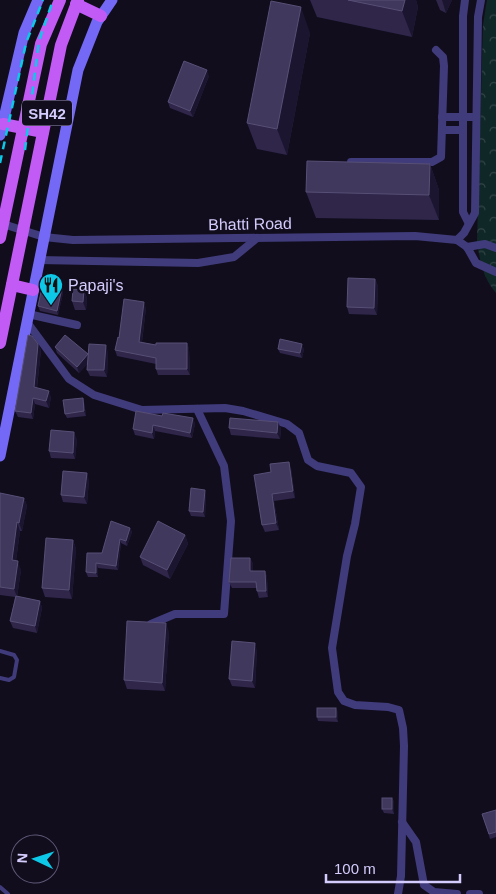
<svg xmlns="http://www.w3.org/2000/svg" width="496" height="894" viewBox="0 0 496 894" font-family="Arial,sans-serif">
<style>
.park{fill:url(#park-crowns)}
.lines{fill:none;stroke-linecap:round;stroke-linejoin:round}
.lane{stroke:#403b7a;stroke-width:4}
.street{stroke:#403b7a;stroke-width:8}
.secondary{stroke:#7369f6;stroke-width:11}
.primary{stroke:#c25af5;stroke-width:12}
.rail{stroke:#0dc8e7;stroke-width:2.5;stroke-dasharray:8 6;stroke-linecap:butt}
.wall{fill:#2f264a}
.shaded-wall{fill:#1c1530}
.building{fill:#41385d;stroke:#584f76}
.labels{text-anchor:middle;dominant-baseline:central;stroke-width:5;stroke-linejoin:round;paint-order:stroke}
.shield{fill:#110d1d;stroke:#9a93b9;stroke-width:1}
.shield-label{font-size:15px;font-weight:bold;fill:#d4ccfc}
.street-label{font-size:16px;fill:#d4ccfc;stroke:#110d1d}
.poi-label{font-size:16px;fill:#d4ccfc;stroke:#110d1d;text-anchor:start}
</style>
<defs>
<pattern id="park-crowns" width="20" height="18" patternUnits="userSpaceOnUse" patternTransform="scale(1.25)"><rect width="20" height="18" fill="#102727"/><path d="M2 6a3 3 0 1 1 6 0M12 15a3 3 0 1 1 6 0" fill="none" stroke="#324547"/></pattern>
</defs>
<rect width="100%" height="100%" fill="#110d1d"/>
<path class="park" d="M487 0H496V293C483 278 480 261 477 242L483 25Z"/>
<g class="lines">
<g class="lane">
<polyline points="0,651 14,655 17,660 14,677 9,680 0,678"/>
<polyline points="0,887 8,894"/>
</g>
<g class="street">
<polyline points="465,0 463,16 463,212 468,222"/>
<polyline points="442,117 476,117"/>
<polyline points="442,130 462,130"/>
<polyline points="351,162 432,162 441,157 444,66 443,57 436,50"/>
<polyline points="0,223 44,237 73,240 415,236 457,240 464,233 475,213 478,17 481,0"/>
<polyline points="457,240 467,247 476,263 496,272"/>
<polyline points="467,247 485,244 496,248"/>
<polyline points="39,260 198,263 234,257 257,238"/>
<polyline points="28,314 77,325"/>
<polyline points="27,322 69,379 94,395 142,410 225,408 243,411 287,424 299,433 308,460 317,466 351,473 361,487 355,524 347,556 332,648 338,692 344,701 355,705 388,707 399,710 403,728 404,746 401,876 398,894"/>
<polyline points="151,624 175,614 224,614 231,521 224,466 197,409"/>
<polyline points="402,822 416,842 424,885 434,892 457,894"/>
<polyline points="470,894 479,894"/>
</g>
<g class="secondary">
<polyline points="0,135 24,33 38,0"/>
<polyline points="0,456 78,70 97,22 112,0"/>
</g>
<g class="primary">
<polyline points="76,4 101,16"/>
<polyline points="3,124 43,132"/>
<polyline points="0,238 41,44 60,0"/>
<polyline points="12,285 33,290"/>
<polyline points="0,343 61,45 78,0"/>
</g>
<g class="rail">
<polyline points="25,150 39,41 53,0"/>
<polyline points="0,163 26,43 43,0"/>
</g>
</g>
<g class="wall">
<polygon points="310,0 416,0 418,7 412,37 317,17"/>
<polygon points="436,0 452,0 446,13 440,10"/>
<polygon points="310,33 287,155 257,149 247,123"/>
<polygon points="209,76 193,117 170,108 168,102"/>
<polygon points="430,164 439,190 439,220 316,218 306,192"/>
<polygon points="375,279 378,286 377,315 349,314 347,307"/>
<polygon points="62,288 63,293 58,315 40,311 38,306 46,294"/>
<polygon points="84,290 87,298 86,310 75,310 72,301"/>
<polygon points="146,308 142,342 156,345 187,343 189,349 190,375 158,375 156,369 156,364 117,356 115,350 119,338"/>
<polygon points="38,344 41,350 37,388 51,397 49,408 35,404 33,419 18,417 15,411"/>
<polygon points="55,347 88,354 88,355 108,352 107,377 90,376 87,370 88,363 79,373 57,353"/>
<polygon points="278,349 304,349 302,358 280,353"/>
<polygon points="84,402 86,416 67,418 65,414"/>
<polygon points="162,416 193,418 195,424 192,438 155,431 154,439 135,435 133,429"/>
<polygon points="278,422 281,429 280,439 231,435 229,428"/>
<polygon points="77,439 75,459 51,458 49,451"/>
<polygon points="291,468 295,498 274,501 279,530 265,532 262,525 271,472"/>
<polygon points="89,480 87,504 63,502 61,495"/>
<polygon points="0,493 24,498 27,506 22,531 20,531 16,561 21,570 17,597 40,601 42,608 37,633 13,628 10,621 15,597 0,595"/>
<polygon points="206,494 205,517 191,516 189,511"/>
<polygon points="130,528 132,532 127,546 121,543 118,570 98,568 98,577 88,577 86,572 102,553"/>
<polygon points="185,535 188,544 170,579 143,565 140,557"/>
<polygon points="73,540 76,549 72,599 45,597 42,588"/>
<polygon points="250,558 253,564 253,571 265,571 267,577 268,597 259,598 257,591 257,588 232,588 229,582"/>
<polygon points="169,632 165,691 127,689 124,680"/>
<polygon points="257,650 255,688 232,686 229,679"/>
<polygon points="338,712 338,722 318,721 317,717"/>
<polygon points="392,798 394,802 394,814 384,813 382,809"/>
<polygon points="496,810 496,837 490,839 482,814"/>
</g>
<g class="shaded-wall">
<polygon points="405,0 416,0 418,7 412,37 402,11"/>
<polygon points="442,0 452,0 446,13"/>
<polygon points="301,7 310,33 287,155 277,129"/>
<polygon points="207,70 209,76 193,117 190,111"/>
<polygon points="430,164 439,190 439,220 429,195"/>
<polygon points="375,279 378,286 377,315 374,308"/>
<polygon points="62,288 63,293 58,315 57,311"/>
<polygon points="84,290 87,298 86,310 83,302"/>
<polygon points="144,302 146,308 141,348 139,342"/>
<polygon points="187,343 189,349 190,375 187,369"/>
<polygon points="38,344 41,350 36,394 34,387"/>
<polygon points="302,344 304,349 302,358 300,353"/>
<polygon points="106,345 108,352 107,377 104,370"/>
<polygon points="88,354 90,361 79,373 77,367"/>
<polygon points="49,391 51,397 49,408 46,401"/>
<polygon points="33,398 35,404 33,419 31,413"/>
<polygon points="83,398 84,402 86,416 84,411"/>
<polygon points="193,418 195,424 192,438 190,433"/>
<polygon points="278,422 281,429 280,439 277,433"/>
<polygon points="153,425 155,431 154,439 152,433"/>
<polygon points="74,432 77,439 75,459 73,453"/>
<polygon points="289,462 291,468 295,498 293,491"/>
<polygon points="87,473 89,480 87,504 84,497"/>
<polygon points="205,490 206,494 205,517 203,512"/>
<polygon points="272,494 274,501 279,530 276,523"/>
<polygon points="24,498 27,506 22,531 19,523"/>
<polygon points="17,522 20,531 15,569 12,560"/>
<polygon points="130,528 132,532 127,546 126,541"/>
<polygon points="185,535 188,544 170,579 167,570"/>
<polygon points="120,539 121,543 118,570 116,566"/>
<polygon points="73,540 76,549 72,599 69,590"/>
<polygon points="250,558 253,564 253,577 250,571"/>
<polygon points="18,561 21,570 17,597 14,589"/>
<polygon points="96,563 98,568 98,577 96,573"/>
<polygon points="265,571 267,577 268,597 266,591"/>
<polygon points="40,601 42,608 37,633 35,626"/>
<polygon points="166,623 169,632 165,691 162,683"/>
<polygon points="255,643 257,650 255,688 252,681"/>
<polygon points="336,708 338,712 338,722 336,717"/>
<polygon points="392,798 394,802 394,814 392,809"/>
</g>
<g class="building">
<polygon points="348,0 405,0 402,11"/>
<polygon points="271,1 301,7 277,129 247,123"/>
<polygon points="184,61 207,70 190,111 168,102"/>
<polygon points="307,161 430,164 429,195 306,192"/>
<polygon points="348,278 375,279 374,308 347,307"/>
<polygon points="48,285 62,288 57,311 38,306 41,292 46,294"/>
<polygon points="73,289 84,290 83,302 72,301"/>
<polygon points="124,299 144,302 139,342 156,345 156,343 187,343 187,369 156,369 156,358 115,350 118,337 119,338"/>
<polygon points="28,335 32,336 38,344 34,387 49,391 46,401 33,398 31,413 15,411"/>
<polygon points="65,335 88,354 77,367 55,347"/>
<polygon points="280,339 302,344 300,353 278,349"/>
<polygon points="89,344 106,345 104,370 87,370"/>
<polygon points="83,398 84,411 65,414 63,400"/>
<polygon points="136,411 162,416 163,413 193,418 190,433 153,425 152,433 133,429"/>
<polygon points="230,418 278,422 277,433 229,428"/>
<polygon points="51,430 74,432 73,453 49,451"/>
<polygon points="289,462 293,491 272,494 276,523 262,525 254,475 271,472 270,464"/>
<polygon points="63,471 87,473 84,497 61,495"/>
<polygon points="191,488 205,490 203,512 189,511"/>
<polygon points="0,493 24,498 19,523 17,522 12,560 18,561 14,589 0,587"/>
<polygon points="111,521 130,528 126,541 120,539 116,566 96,563 96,573 86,572 87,553 102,553"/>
<polygon points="158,521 185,535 167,570 140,557"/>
<polygon points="46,538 73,540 69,590 42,588"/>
<polygon points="231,558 250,558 250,571 265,571 266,591 257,591 256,582 229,582"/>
<polygon points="16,596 40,601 35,626 10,621"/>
<polygon points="127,621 166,623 162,683 124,680"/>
<polygon points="232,641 255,643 252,681 229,679"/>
<rect x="317" y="708" width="19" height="9"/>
<rect x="382" y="798" width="10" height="11"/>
<polygon points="496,810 496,832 489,834 482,814"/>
</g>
<defs>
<g id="restaurant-pin" transform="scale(1.25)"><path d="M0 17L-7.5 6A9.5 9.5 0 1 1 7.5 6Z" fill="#0dc8e7" stroke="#110d1d"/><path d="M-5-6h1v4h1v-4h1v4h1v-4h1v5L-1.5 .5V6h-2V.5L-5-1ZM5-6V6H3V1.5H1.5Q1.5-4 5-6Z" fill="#111"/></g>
</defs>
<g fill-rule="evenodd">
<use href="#restaurant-pin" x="51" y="285"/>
</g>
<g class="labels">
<rect class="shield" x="22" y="100.5" width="50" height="25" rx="4"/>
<g class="shield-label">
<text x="47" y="113">SH42</text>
</g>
<g class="street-label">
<text transform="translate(250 224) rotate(-1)">Bhatti Road</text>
</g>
<g class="poi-label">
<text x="68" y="285">Papaji's</text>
</g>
</g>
<g transform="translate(35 859) rotate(274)"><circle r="24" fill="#110d1d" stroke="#5f5976"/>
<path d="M0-4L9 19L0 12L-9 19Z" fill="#0dc8e7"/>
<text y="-8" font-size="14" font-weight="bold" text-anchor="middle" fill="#d4ccfc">N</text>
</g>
<path d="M326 874v8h134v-8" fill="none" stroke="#d4ccfc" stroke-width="2.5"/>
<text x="334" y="874" font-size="15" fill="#d4ccfc" stroke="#110d1d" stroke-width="4" paint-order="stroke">100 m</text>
</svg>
